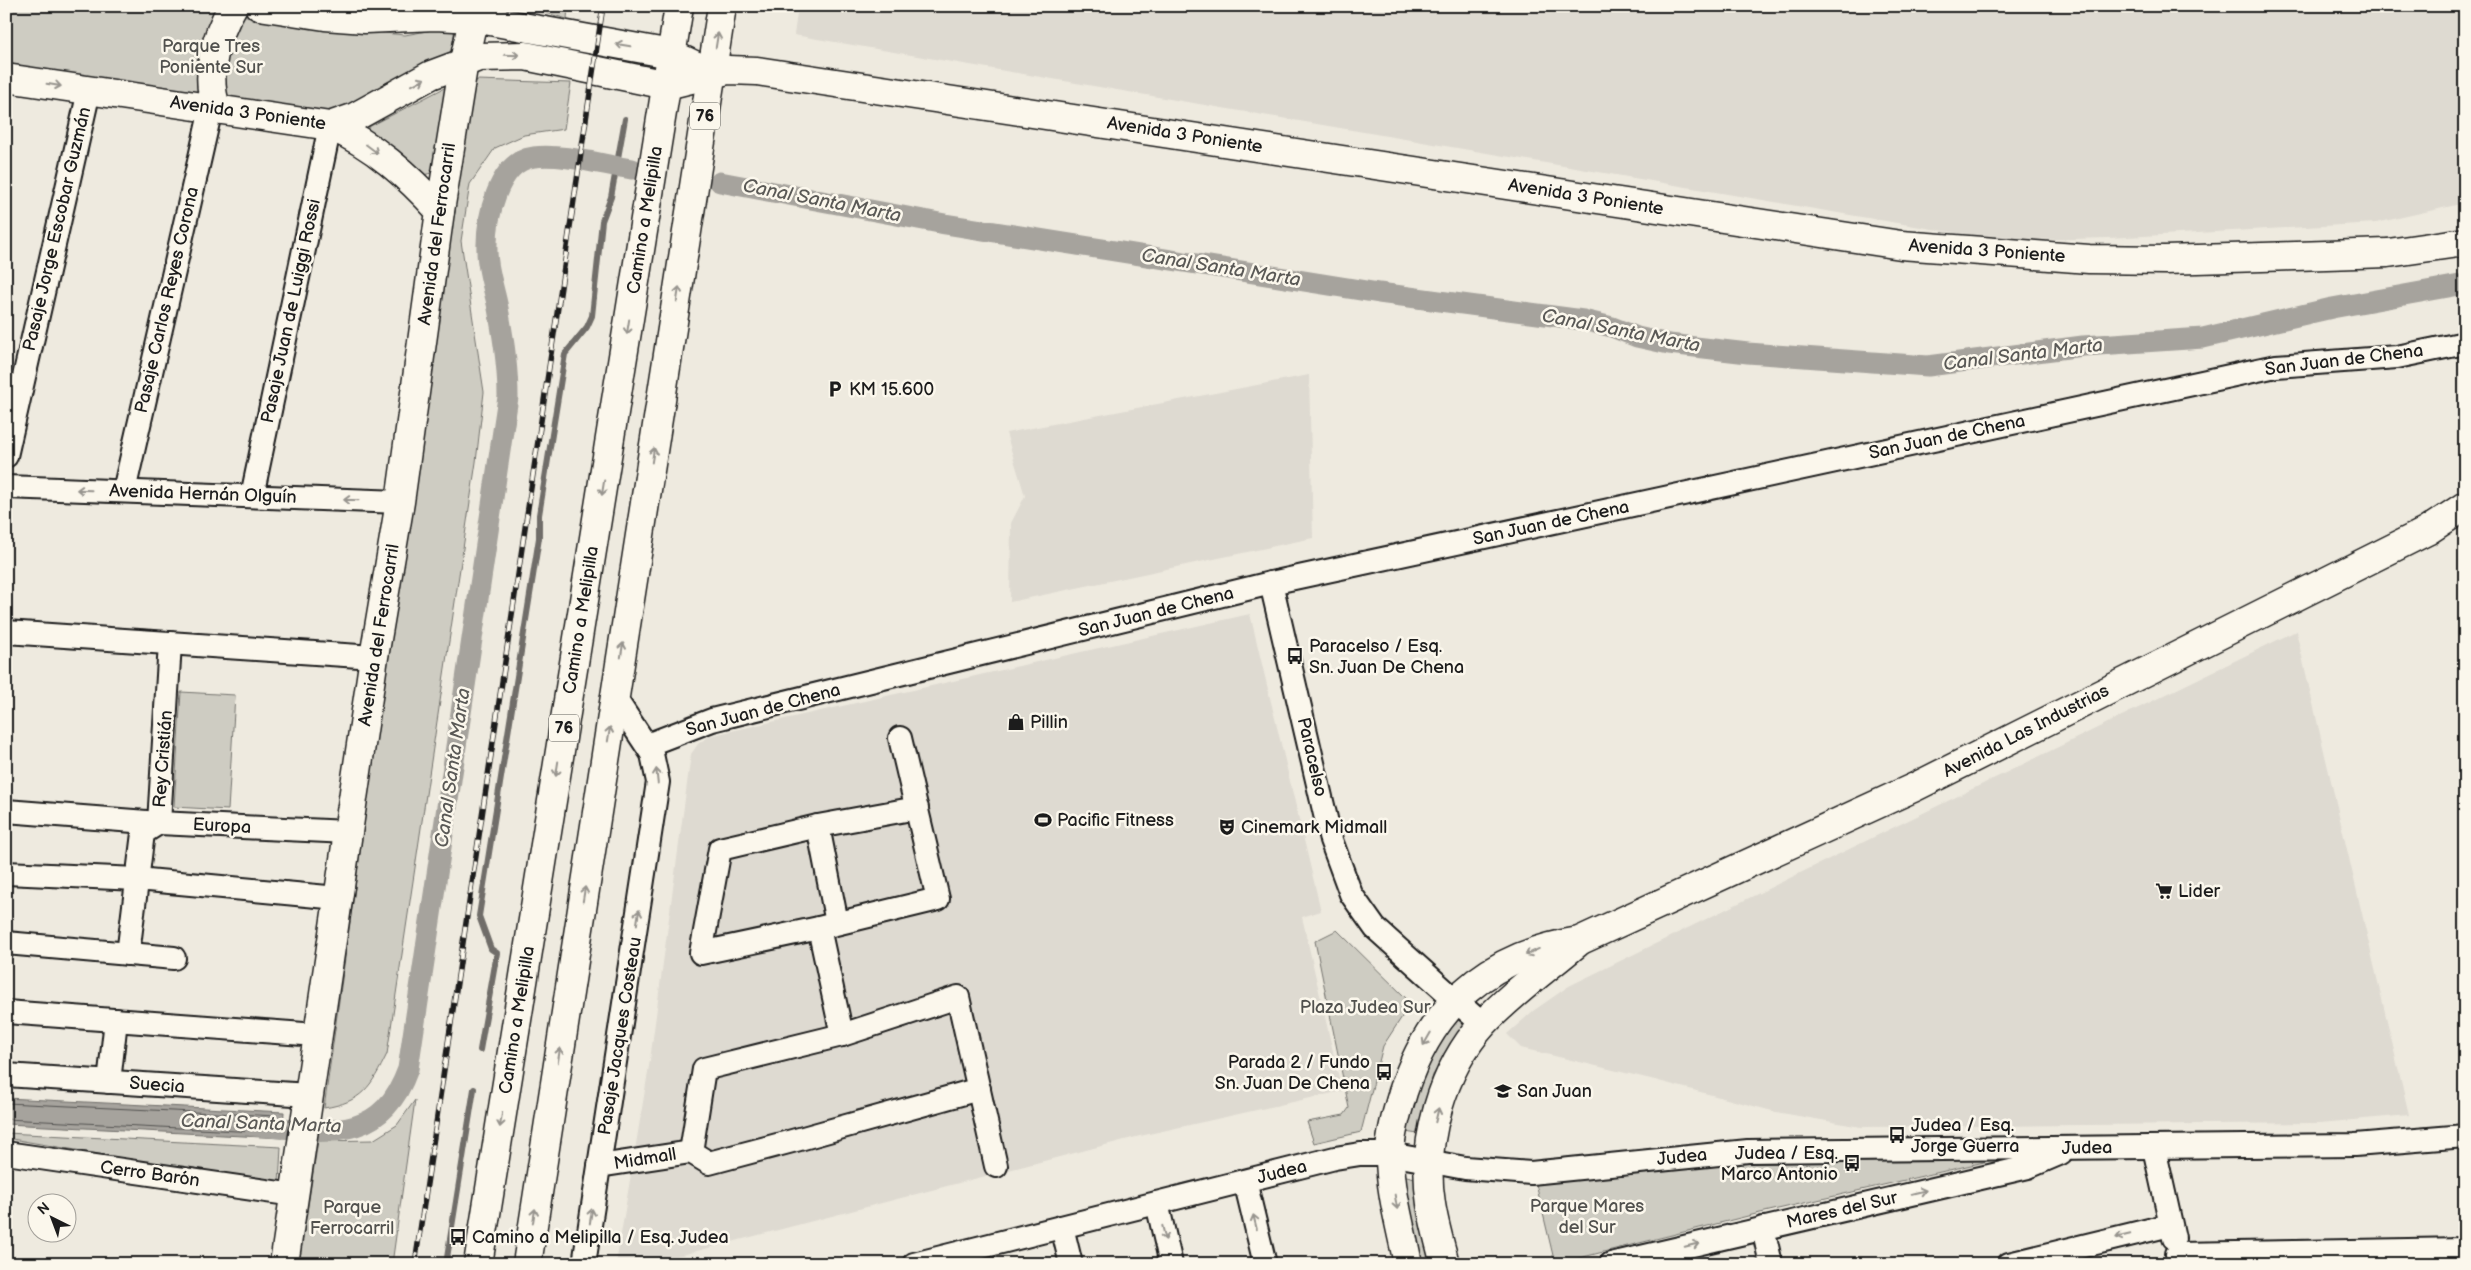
<svg xmlns="http://www.w3.org/2000/svg" width="2471" height="1270" viewBox="0 0 2471 1270" font-family="'Balsamiq Sans',sans-serif">
<style>
.built{fill:#dedad1}
.green{fill:#ceccc2;stroke:#75746f}
.water{fill:#a6a39d;stroke:#6f6d69}
.lines{fill:none;stroke-linecap:round;stroke-linejoin:round}
.shore{stroke:#535250;stroke-width:1}
.stream{stroke:#6f6d69;stroke-width:6}
.canal{stroke:#a6a39d;stroke-width:21}
.street-casing{stroke:#1c1c1c;stroke-width:26}
.secondary-casing{stroke:#1c1c1c;stroke-width:31}
.primary-casing{stroke:#1c1c1c;stroke-width:31}
.street{stroke:#fbf7ec;stroke-width:22}
.secondary{stroke:#fbf7ec;stroke-width:28}
.primary{stroke:#fbf7ec;stroke-width:28}
.rail-casing{stroke:#1c1c1c;stroke-width:5.5}
.rail{stroke:#fbf7ec;stroke-width:4;stroke-dasharray:11;stroke-linecap:butt}
.oneway{stroke:#97948e}
.labels{text-anchor:middle;dominant-baseline:central;stroke-width:5;stroke-linejoin:round;paint-order:stroke}
.shield{fill:#fbf7ec;stroke:#5f5e5a;stroke-width:1}
.shield-label{font-size:16px;font-weight:bold;fill:#1c1c1c}
.park-label{font-size:18px;fill:#51514e;stroke:#fbf7ec}
.street-label{font-size:18px;fill:#1c1c1c;stroke:#fbf7ec}
.poi-label{font-size:18px;fill:#1c1c1c;stroke:#fbf7ec;text-anchor:start}
.water-label{font-size:19px;font-style:italic;fill:#5a5956;stroke:#fbf7ec}
</style>
<rect width="100%" height="100%" fill="#eeeadf"/>
<filter id="ink" filterUnits="userSpaceOnUse"><feTurbulence type="fractalNoise" baseFrequency=".02" numOctaves="2"/><feDisplacementMap in="SourceGraphic" scale="10" xChannelSelector="R" yChannelSelector="G"/><feConvolveMatrix kernelMatrix="1 2 1 2 8 2 1 2 1" color-interpolation-filters="sRGB"/></filter>
<g filter="url(#ink)">
<g class="built">
<polygon points="798,6 2465,6 2465,203 2376,223 2109,238 2003,241 794,35"/>
<polygon points="1309,375 1313,538 1010,602 1011,523 1025,496 1006,433"/>
<polygon points="1250,614 1321,911 1302,917 1342,1091 1140,1136 647,1264 616,1264 650,1060 691,754 698,744 709,736"/>
<polygon points="2296,631 2409,1115 2320,1123 1861,1127 1776,1112 1655,1080 1521,1048 1507,1034 1533,1011 1569,986"/>
</g>
<g class="green">
<polygon points="6,6 182,6 319,27 405,35 455,26 451,58 339,115 6,67"/>
<polygon points="522,6 568,6 567,19"/>
<path d="M477 80 571 83 564 129 524 135 495 148 470 184 461 241 484 392 476 462 387 1054C371 1087 362 1102 324 1108L466 96Z"/>
<polygon points="448,86 437,163 431,173 420,176 361,131"/>
<polygon points="181,692 235,695 228,810 174,807"/>
<polygon points="1337,930 1411,1003 1383,1046 1361,1132 1314,1143 1307,1122 1344,1115 1349,1108 1315,941"/>
<polygon points="1452,1016 1465,1025 1433,1075 1418,1134 1405,1132 1419,1070"/>
<polygon points="415,1100 392,1264 299,1264 318,1141 373,1140 397,1125"/>
<polygon points="6,1133 281,1147 279,1185 6,1138"/>
<polygon points="1750,1158 1993,1160 1756,1214 1555,1264 1536,1184"/>
<polygon points="1398,1174 1415,1178 1432,1264 1413,1264"/>
<polygon points="2465,1259 2465,1264 2238,1264"/>
</g>
<polygon class="water" points="6,1098 284,1112 282,1138 6,1124"/>
<g class="lines">
<polyline class="shore" points="6,1103 276,1116 279,1119 278,1131 275,1133 6,1119"/>
<g class="stream">
<polyline points="480,1050 497,953 491,949 479,916 539,538 539,515 565,354 587,327 592,316 602,221 611,197 625,119"/>
<polyline points="446,1264 474,1089"/>
</g>
<g class="canal">
<polyline points="720,182 945,224 1379,293 1583,320 1612,327 1637,337 1669,344 1748,353 1928,366 2083,346 2203,338 2332,308 2465,284"/>
<path d="M254 1126C320 1130 380 1148 408 1069L508 397C508 370 504 341 499 314 496 293 487 272 487 251 486 220 497 161 534 157 560 153 604 165 632 169"/>
</g>
<g class="street-casing">
<g id="street">
<polyline points="6,456 89,91"/>
<polyline points="6,487 400,502"/>
<polyline points="124,491 211,109"/>
<polyline points="252,496 330,126"/>
<polyline points="1271,583 1331,840 1351,894 1375,928 1482,1024"/>
<polyline points="6,632 374,657"/>
<polyline points="900,738 938,899 819,928 701,953 720,849 818,826 917,808"/>
<polyline points="647,745 712,720 1271,583 2276,366 2397,357 2465,343"/>
<polyline points="6,811 159,823 348,832"/>
<polyline points="818,826 837,923"/>
<polyline points="6,873 137,879 338,898"/>
<polyline points="819,928 842,1035"/>
<polyline points="6,943 174,958"/>
<polyline points="128,954 143,833 159,823 170,643"/>
<polyline points="6,1012 317,1035"/>
<polyline points="6,1075 309,1095"/>
<polyline points="109,1082 116,1020"/>
<polyline points="2154,1148 2174,1238"/>
<polyline points="691,1152 704,1069 842,1035 958,997 996,1166"/>
<polyline points="691,1152 709,1163 796,1140 979,1089"/>
<polyline points="6,1153 294,1195"/>
<polyline points="599,1166 691,1152"/>
<polyline points="1245,1181 1265,1264"/>
<polyline points="1157,1203 1171,1264"/>
<polyline points="1062,1227 1071,1264"/>
<polyline points="1763,1228 1771,1264"/>
<polyline points="2177,1254 2465,1249"/>
<polyline points="584,1264 658,782 652,754 615,698"/>
<polyline points="914,1264 1335,1158 1360,1154 1390,1154 1465,1168 1531,1173 1748,1151 2355,1145 2465,1136"/>
<polyline points="1611,1264 2028,1167 2061,1153"/>
<polyline points="2009,1264 2170,1225"/>
</g>
</g>
<g class="secondary-casing">
<g id="secondary">
<polyline points="259,6 325,16 365,19 435,16 474,18 671,54 711,73"/>
<polyline points="6,78 330,126 353,118 431,75 479,57 525,56 667,85 728,70 757,71 1901,245 2089,259 2165,260 2388,253 2465,242"/>
<path d="M217 110C204 76 215 37 233 6"/>
<path d="M330 126C373 144 408 176 440 211"/>
<polyline points="284,1264 374,657 400,502 440,211 464,61 476,6"/>
<path d="M1408 1264C1401 1228 1390 1192 1390 1155 1390 1135 1397 1112 1403 1092 1431 1006 1488 955 1579 941L1915 787 2427 531 2465 506"/>
<path d="M1445 1264C1440 1244 1434 1224 1431 1204 1421 1143 1442 1069 1484 1023 1512 993 1546 969 1577 943"/>
</g>
</g>
<g class="primary-casing">
<g id="primary">
<polyline points="478,1264 679,6"/>
<polyline points="527,1264 722,6"/>
</g>
</g>
<use href="#street" class="street"/>
<use href="#secondary" class="secondary"/>
<use href="#primary" class="primary"/>
<g class="rail-casing">
<polyline id="rail" points="415,1264 603,6"/>
</g>
<use href="#rail" class="rail"/>
</g>
<defs><path id="oneway-shaft" d="M-6 0H5M1.5-3L5.5 0L1.5 3" fill="none" stroke-width="1.6" stroke-linecap="round" stroke-linejoin="round" transform="scale(1.25)"/></defs>
<g class="oneway">
<use href="#oneway-shaft" transform="translate(717 40) rotate(-81)"/>
<use href="#oneway-shaft" transform="translate(623 45) rotate(-170)"/>
<use href="#oneway-shaft" transform="translate(512 55) rotate(2)"/>
<use href="#oneway-shaft" transform="translate(418 82) rotate(-28)"/>
<use href="#oneway-shaft" transform="translate(54 85) rotate(9)"/>
<use href="#oneway-shaft" transform="translate(372 149) rotate(37)"/>
<use href="#oneway-shaft" transform="translate(678 294) rotate(-81)"/>
<use href="#oneway-shaft" transform="translate(628 327) rotate(99)"/>
<use href="#oneway-shaft" transform="translate(653 455) rotate(-81)"/>
<use href="#oneway-shaft" transform="translate(603 488) rotate(99)"/>
<use href="#oneway-shaft" transform="translate(84 490) rotate(-178)"/>
<use href="#oneway-shaft" transform="translate(351 500) rotate(-178)"/>
<use href="#oneway-shaft" transform="translate(622 650) rotate(-81)"/>
<use href="#oneway-shaft" transform="translate(609 734) rotate(-81)"/>
<use href="#oneway-shaft" transform="translate(557 769) rotate(99)"/>
<use href="#oneway-shaft" transform="translate(657 776) rotate(-96)"/>
<use href="#oneway-shaft" transform="translate(584 894) rotate(-81)"/>
<use href="#oneway-shaft" transform="translate(638 917) rotate(-81)"/>
<use href="#oneway-shaft" transform="translate(1532 952) rotate(156)"/>
<use href="#oneway-shaft" transform="translate(1427 1039) rotate(120)"/>
<use href="#oneway-shaft" transform="translate(559 1055) rotate(-81)"/>
<use href="#oneway-shaft" transform="translate(1437 1115) rotate(-77)"/>
<use href="#oneway-shaft" transform="translate(501 1120) rotate(99)"/>
<use href="#oneway-shaft" transform="translate(1919 1192) rotate(-13)"/>
<use href="#oneway-shaft" transform="translate(1396 1202) rotate(80)"/>
<use href="#oneway-shaft" transform="translate(534 1216) rotate(-81)"/>
<use href="#oneway-shaft" transform="translate(591 1216) rotate(-81)"/>
<use href="#oneway-shaft" transform="translate(1255 1222) rotate(-104)"/>
<use href="#oneway-shaft" transform="translate(1164 1233) rotate(77)"/>
<use href="#oneway-shaft" transform="translate(2123 1236) rotate(166)"/>
<use href="#oneway-shaft" transform="translate(1692 1245) rotate(-13)"/>
</g>
</g>
<defs>
<g id="parking-bare" transform="scale(1.35)"><path d="M-3.5-5.5H1a3.5 3.5 0 0 1 0 7H-1V5.5H-3.5ZM-1-3.4V-.6H.8a1.4 1.4 0 0 0 0-2.8Z" fill="#1c1c1c" stroke="#fbf7ec" stroke-width="2.5" paint-order="stroke"/></g>
<g id="bus-bare" transform="scale(1.35)"><path d="M-5-6H5V4H4V6H2V4H-2V6H-4V4H-5ZM-3.5-4V0h7V-4ZM-3.5 1.2v1.5H-2V1.2ZM2 1.2v1.5H3.5V1.2Z" fill="#1c1c1c" stroke="#fbf7ec" stroke-width="2.5" paint-order="stroke"/></g>
<g id="shop-bare" transform="scale(1.35)"><path d="M-5-2.5h2.3a2.7 3.5 0 0 1 5.4 0H5L5.5 6h-11ZM-1.5-2.5h3a1.5 2.3 0 0 0-3 0Z" fill="#1c1c1c" stroke="#fbf7ec" stroke-width="2.5" paint-order="stroke"/></g>
<g id="stadium-bare" transform="scale(1.35)"><path d="M0-5a6.5 5 0 1 0 0 10a6.5 5 0 1 0 0-10ZM-3.5-1.8h7v3.6h-7Z" fill="#1c1c1c" stroke="#fbf7ec" stroke-width="2.5" paint-order="stroke"/></g>
<g id="theatre-bare" transform="scale(1.35)"><path d="M-5-5.5Q0-4 5-5.5V0Q5 5 0 6Q-5 5-5 0ZM-3.3-2.5H-1v1.5H-3.3ZM1-2.5H3.3v1.5H1ZM-2.8 1Q0 5.5 2.8 1Z" fill="#1c1c1c" stroke="#fbf7ec" stroke-width="2.5" paint-order="stroke"/></g>
<g id="supermarket-bare" transform="scale(1.35)"><path d="M-6-5.5h2.5l.6 2H6L4.5 2H-2.5L-4.4-4H-6ZM-1.5 3.2a1.3 1.3 0 1 0 .1 0ZM3 3.2a1.3 1.3 0 1 0 .1 0Z" fill="#1c1c1c" stroke="#fbf7ec" stroke-width="2.5" paint-order="stroke"/></g>
<g id="school-bare" transform="scale(1.35)"><path d="M0-5L7-2L0 1L-7-2ZM-4 1L0 2.5L4 1V4Q0 6-4 4Z" fill="#1c1c1c" stroke="#fbf7ec" stroke-width="2.5" paint-order="stroke"/></g>
</defs>
<g fill-rule="evenodd">
<use href="#parking-bare" x="835" y="389"/>
<use href="#bus-bare" x="1295" y="656"/>
<use href="#shop-bare" x="1016" y="722"/>
<use href="#stadium-bare" x="1043" y="820"/>
<use href="#theatre-bare" x="1227" y="827"/>
<use href="#supermarket-bare" x="2164" y="891"/>
<use href="#bus-bare" x="1384" y="1072"/>
<use href="#school-bare" x="1503" y="1091"/>
<use href="#bus-bare" x="1897" y="1135"/>
<use href="#bus-bare" x="1852" y="1163"/>
<use href="#bus-bare" x="458" y="1237"/>
</g>
<g class="labels">
<g class="shield">
<rect x="690" y="102.5" width="30" height="27" rx="4"/>
<rect x="549" y="714.5" width="30" height="27" rx="4"/>
</g>
<g class="shield-label">
<text x="705" y="116">76</text>
<text x="564" y="728">76</text>
</g>
<g class="park-label">
<text x="211" y="46">Parque Tres<tspan x="211" dy="21">Poniente Sur</tspan></text>
<text x="1365" y="1007">Plaza Judea Sur</text>
<text x="1587" y="1206">Parque Mares<tspan x="1587" dy="21">del Sur</tspan></text>
<text x="352" y="1207">Parque<tspan x="352" dy="21">Ferrocarril</tspan></text>
</g>
<g class="street-label">
<text transform="translate(248 113) rotate(8)">Avenida 3 Poniente</text>
<text transform="translate(1185 135) rotate(9)">Avenida 3 Poniente</text>
<text transform="translate(1586 197) rotate(9)">Avenida 3 Poniente</text>
<text transform="translate(645 220) rotate(-81)">Camino a Melipilla</text>
<text transform="translate(57 229) rotate(-77)">Pasaje Jorge Escobar Guzmán</text>
<text transform="translate(437 234) rotate(-82)">Avenida del Ferrocarril</text>
<text transform="translate(1987 251) rotate(4)">Avenida 3 Poniente</text>
<text transform="translate(167 300) rotate(-77)">Pasaje Carlos Reyes Corona</text>
<text transform="translate(291 311) rotate(-78)">Pasaje Juan de Luiggi Rossi</text>
<text transform="translate(2344 360) rotate(-7)">San Juan de Chena</text>
<text transform="translate(1947 437) rotate(-12)">San Juan de Chena</text>
<text transform="translate(203 494) rotate(2)">Avenida Hernán Olguín</text>
<text transform="translate(1551 523) rotate(-12)">San Juan de Chena</text>
<text transform="translate(1156 612) rotate(-14)">San Juan de Chena</text>
<text transform="translate(581 620) rotate(-81)">Camino a Melipilla</text>
<text transform="translate(379 635) rotate(-81)">Avenida del Ferrocarril</text>
<text transform="translate(763 710) rotate(-15)">San Juan de Chena</text>
<text transform="translate(2026 731) rotate(-27)">Avenida Las Industrias</text>
<text transform="translate(1312 757) rotate(77)">Paracelso</text>
<text transform="translate(163 759) rotate(-86)">Rey Cristián</text>
<text transform="translate(222 826) rotate(3)">Europa</text>
<text transform="translate(517 1020) rotate(-81)">Camino a Melipilla</text>
<text transform="translate(620 1036) rotate(-81)">Pasaje Jacques Costeau</text>
<text transform="translate(157 1085) rotate(4)">Suecia</text>
<text transform="translate(2087 1148) rotate(-1)">Judea</text>
<text transform="translate(1682 1157) rotate(-6)">Judea</text>
<text transform="translate(645 1159) rotate(-9)">Midmall</text>
<text transform="translate(1282 1172) rotate(-14)">Judea</text>
<text transform="translate(150 1174) rotate(8)">Cerro Barón</text>
<text transform="translate(1842 1210) rotate(-13)">Mares del Sur</text>
</g>
<g class="poi-label">
<text x="849" y="389">KM 15.600</text>
<text x="1309" y="646">Paracelso / Esq.<tspan x="1309" dy="21">Sn. Juan De Chena</tspan></text>
<text x="1030" y="722">Pillin</text>
<text x="1057" y="820">Pacific Fitness</text>
<text x="1241" y="827">Cinemark Midmall</text>
<text x="2178" y="891">Lider</text>
<text x="1370" y="1062" text-anchor="end">Parada 2 / Fundo<tspan x="1370" dy="21">Sn. Juan De Chena</tspan></text>
<text x="1517" y="1091">San Juan</text>
<text x="1911" y="1125">Judea / Esq.<tspan x="1911" dy="21">Jorge Guerra</tspan></text>
<text x="1838" y="1153" text-anchor="end">Judea / Esq.<tspan x="1838" dy="21">Marco Antonio</tspan></text>
<text x="472" y="1237">Camino a Melipilla / Esq. Judea</text>
</g>
<g class="water-label">
<text transform="translate(822 201) rotate(11)">Canal Santa Marta</text>
<text transform="translate(1221 268) rotate(9)">Canal Santa Marta</text>
<text transform="translate(1621 331) rotate(11)">Canal Santa Marta</text>
<text transform="translate(2023 355) rotate(-7)">Canal Santa Marta</text>
<text transform="translate(453 768) rotate(-82)">Canal Santa Marta</text>
<text transform="translate(261 1124) rotate(2)">Canal Santa Marta</text>
</g>
</g>
<rect width="2471" height="1270" fill="none" stroke="#fbf7ec" stroke-width="25"/>
<rect x="12" y="12" width="2446" height="1245" fill="none" stroke="#1c1c1c" stroke-width="2" filter="url(#ink)"/>
<g transform="translate(52 1218) rotate(318)"><circle r="24" fill="#fbf7ec" stroke="#a29f99"/>
<path d="M0-4L9 19L0 12L-9 19Z" fill="#1c1c1c"/>
<text y="-8" font-size="14" font-weight="bold" text-anchor="middle" fill="#1c1c1c">N</text>
</g>
</svg>
